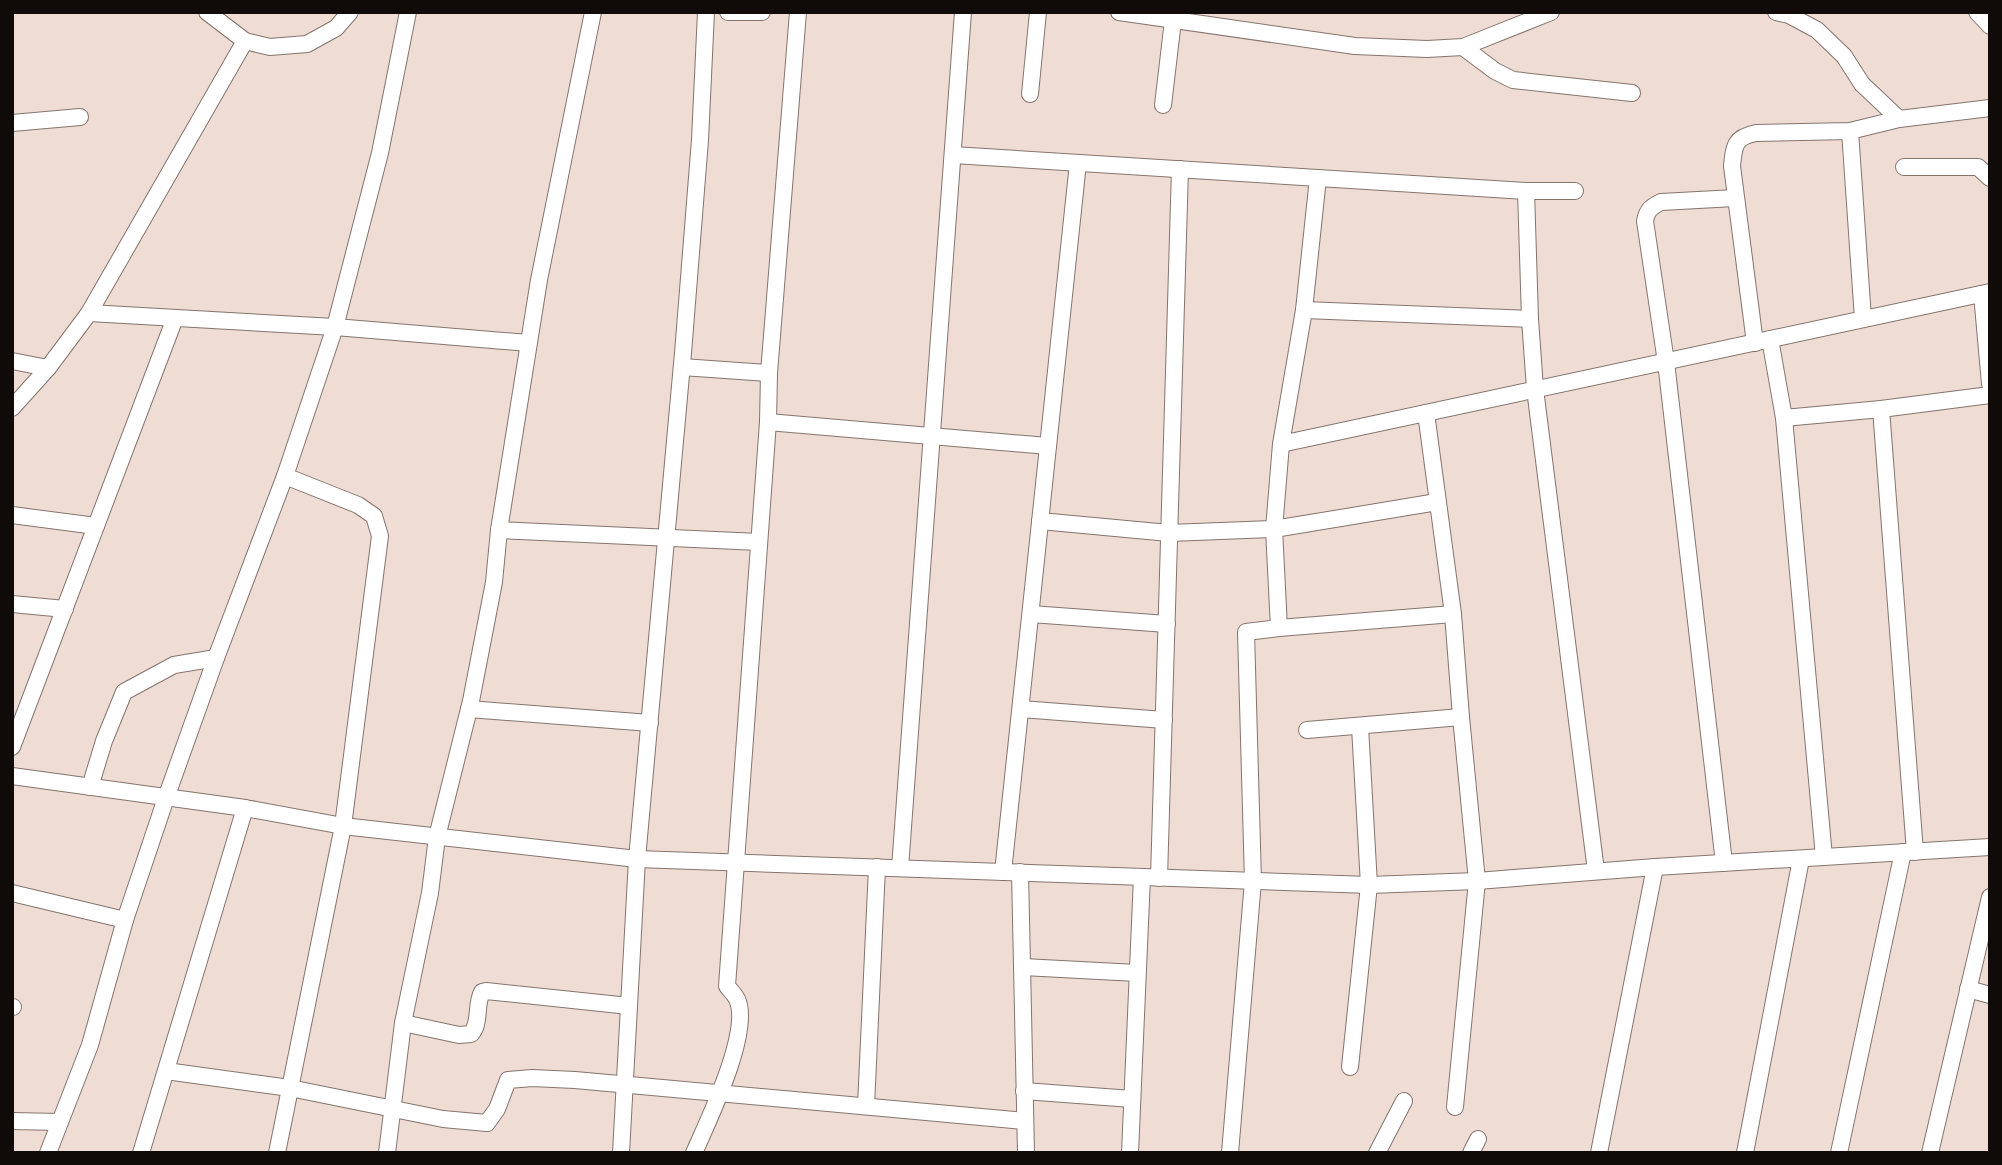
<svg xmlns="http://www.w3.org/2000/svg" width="2002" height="1165" viewBox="0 0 2002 1165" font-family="Lato,sans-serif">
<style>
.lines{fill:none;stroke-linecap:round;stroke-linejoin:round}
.minor-casing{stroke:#84746d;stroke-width:18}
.minor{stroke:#fff;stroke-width:16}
</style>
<rect width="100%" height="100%" fill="#efddd5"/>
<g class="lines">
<g class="minor-casing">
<g id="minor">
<polyline points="207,12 245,41 270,47 307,44 336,28 350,12"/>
<polyline points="728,12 762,12"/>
<polyline points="1119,12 1355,46 1427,49 1463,47 1551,12"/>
<polyline points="1776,12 1789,15 1817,30 1844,56 1862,84 1899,119 1990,108"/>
<polyline points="1977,12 1990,26"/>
<polyline points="1463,47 1495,71 1513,80 1632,93"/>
<polyline points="1030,94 1038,12"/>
<polyline points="1163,105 1174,12"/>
<polyline points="12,123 80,117"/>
<polyline points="1850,131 1863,319"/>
<polyline points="953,155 1526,191 1575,191"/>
<polyline points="1904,167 1978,167 1990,178"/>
<polyline points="1526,191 1530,319 1535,389 1596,871"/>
<polyline points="1982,294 1990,384"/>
<polyline points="1304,310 1530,319"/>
<polyline points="89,313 335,327 528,343"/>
<polyline points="1770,339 1784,418 1824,857"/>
<path d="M1755 343 1732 166C1734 145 1735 137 1756 133L1850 131 1899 119"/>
<polyline points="12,361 48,368"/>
<polyline points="682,367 769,373"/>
<polyline points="12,408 48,368 89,313 245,41"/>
<polyline points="1881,409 1915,852"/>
<polyline points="1426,413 1453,614 1461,717 1477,881 1455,1107"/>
<polyline points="1784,418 1881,409 1990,395"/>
<polyline points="768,422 1048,446"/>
<polyline points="1281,444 1990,292"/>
<polyline points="12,515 96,526"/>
<polyline points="1040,521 1169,533 1274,529 1437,502"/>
<polyline points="499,530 759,542"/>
<polyline points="12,604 65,609"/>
<polyline points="1031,614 1167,624"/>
<polyline points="1279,628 1453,614"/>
<polyline points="469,709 650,723"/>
<polyline points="1021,709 1164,720"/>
<polyline points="1307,730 1461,717"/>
<polyline points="12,747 175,318"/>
<polyline points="12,776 245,808 343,826 637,859 1369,885 1477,881 1655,867 1990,847"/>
<polyline points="90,787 104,741 124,692 174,665 216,658"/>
<path d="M1724 863 1666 362 1645 221C1647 210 1651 207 1661 202L1735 198"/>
<polyline points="900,868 963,12"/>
<polyline points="1003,872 1078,163"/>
<polyline points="1020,872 1026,1153"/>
<polyline points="1159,878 1180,169"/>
<polyline points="12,893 125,920"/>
<polyline points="1023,967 1137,973"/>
<polyline points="1968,989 1990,995"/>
<polyline points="12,1007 13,1007"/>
<path d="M403 1023 459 1035 471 1034C481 1023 475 1005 482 992L486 991 629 1006"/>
<polyline points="1350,1067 1369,885 1360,727"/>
<polyline points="166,1071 290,1088 443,1119 487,1123 497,1109 508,1080 532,1078 575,1080 1025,1121"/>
<polyline points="1024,1091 1132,1099"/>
<polyline points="866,1106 877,867"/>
<polyline points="12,1121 60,1122"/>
<polyline points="48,1153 90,1045 125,920 166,798 216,658 285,476 335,327 380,153 408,12"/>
<polyline points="141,1153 245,808"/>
<polyline points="277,1153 343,826 380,536 374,516 358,505 285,476"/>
<polyline points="387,1153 403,1023 430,893 437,837 471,701 494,582 499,530 539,280 593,12"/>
<polyline points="621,1153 637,859 683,353 700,140 706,12"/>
<path d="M694 1153C708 1121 752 1031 737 999 735 995 730 990 727 986L768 422 769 373 798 12"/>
<polyline points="1130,1153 1142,877"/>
<polyline points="1230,1153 1253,881 1246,632 1279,628 1274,529 1281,444 1304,310 1318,178"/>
<polyline points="1377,1153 1404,1101"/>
<polyline points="1471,1153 1478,1139"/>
<polyline points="1599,1153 1655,867"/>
<polyline points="1745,1153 1801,859"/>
<polyline points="1839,1153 1903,852"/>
<polyline points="1930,1153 1990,897"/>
</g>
</g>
<use href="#minor" class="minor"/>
</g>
<rect width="2002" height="1165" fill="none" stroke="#100a08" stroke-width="28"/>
</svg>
